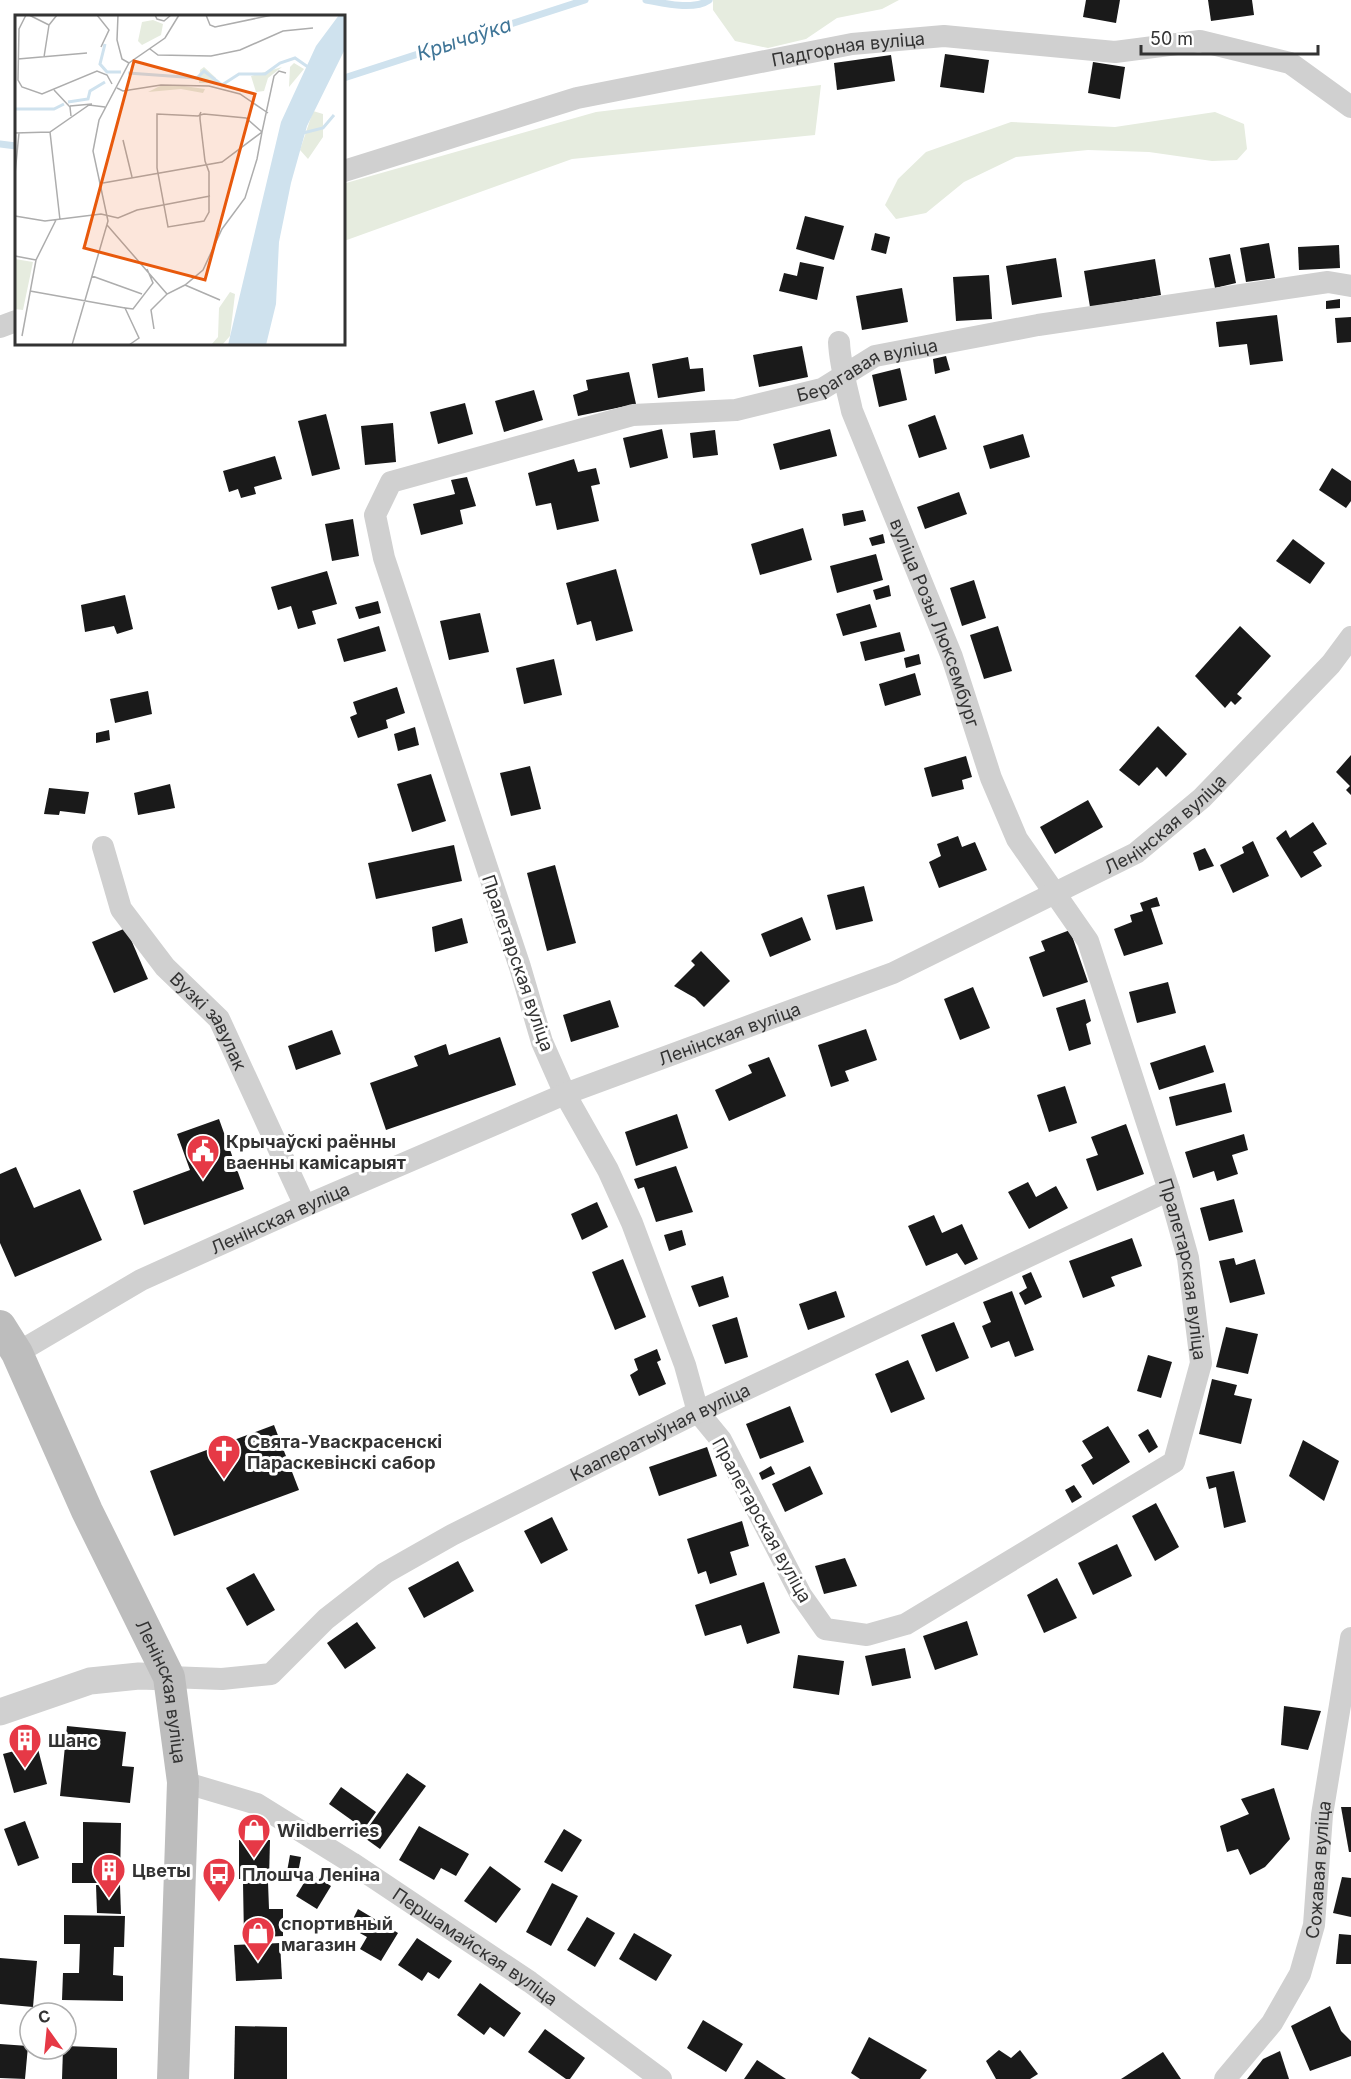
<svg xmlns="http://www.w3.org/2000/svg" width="1351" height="2079" viewBox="0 0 1351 2079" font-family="Inter,sans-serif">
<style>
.green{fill:#e6ecdf}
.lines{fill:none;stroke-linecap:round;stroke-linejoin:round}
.stream{stroke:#cfe2ee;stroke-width:7}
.building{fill:#1a1a1a}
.minor{stroke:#d0d0d0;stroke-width:22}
.tertiary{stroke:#d0d0d0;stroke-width:27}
.secondary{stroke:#bdbdbd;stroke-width:32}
.labels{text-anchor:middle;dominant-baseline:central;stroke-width:6;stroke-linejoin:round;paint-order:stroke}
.street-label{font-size:18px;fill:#333;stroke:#fff}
.poi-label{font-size:18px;font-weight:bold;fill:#333;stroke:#fff;text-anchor:start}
.water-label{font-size:20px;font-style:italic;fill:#3f7597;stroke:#fff}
.inset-river{fill:none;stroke:#cfe2ee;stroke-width:3}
.inset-road{fill:none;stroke:#adadad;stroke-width:1.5}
.view{fill:#e8590c;fill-opacity:0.15;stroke:#e8590c;stroke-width:3}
.inset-edge{fill:none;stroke:#333;stroke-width:3}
</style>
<rect width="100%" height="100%" fill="#fff"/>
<g class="green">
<polygon points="713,0 899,0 882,9 837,18 806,39 768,48 735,41 713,10"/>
<polygon points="821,85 815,135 572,159 344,241 344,184 346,183 596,112"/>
<polygon points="1215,112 1244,124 1247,149 1237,160 1212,161 1149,152 1088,150 1016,157 964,182 926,213 896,219 885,205 898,179 926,152 1011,122 1115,127"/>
</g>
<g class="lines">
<g class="stream">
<path d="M646 0C663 3 693 11 709 0"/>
<polyline points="344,78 585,0"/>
<polyline points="0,144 16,146"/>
</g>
</g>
<g class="building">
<polygon points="1086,0 1120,0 1116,23 1083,17"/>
<polygon points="1208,0 1252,0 1254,15 1211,21"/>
<polygon points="945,54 989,60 984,93 940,87"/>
<polygon points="891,55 895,81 837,90 834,63"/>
<polygon points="1093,62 1125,67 1120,99 1088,93"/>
<polygon points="805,216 844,226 834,260 796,249"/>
<polygon points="875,233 890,237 886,254 871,250"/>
<polygon points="1269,243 1275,278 1246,282 1240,248"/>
<polygon points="1339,245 1340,268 1299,270 1298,247"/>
<polygon points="1230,254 1236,283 1215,288 1209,258"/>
<polygon points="1056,258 1062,297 1012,305 1006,266"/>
<polygon points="1155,259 1161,295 1090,307 1084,271"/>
<polygon points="800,262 824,267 817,300 779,291 784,273 797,276"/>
<polygon points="989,275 992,319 956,321 953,277"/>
<polygon points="902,288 908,322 862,330 856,296"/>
<polygon points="1340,299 1340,308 1326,309 1326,301"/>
<polygon points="1277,315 1283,361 1250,365 1247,344 1219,347 1216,322"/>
<polygon points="1351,317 1351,342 1337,343 1335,318"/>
<polygon points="802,346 808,377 759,387 753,355"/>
<polygon points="946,356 950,370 935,374 933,359"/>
<polygon points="688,357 690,369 703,368 705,391 658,398 652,364"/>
<polygon points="900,368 907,400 879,407 872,375"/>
<polygon points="629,372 636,404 578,416 573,395 588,390 586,380"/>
<polygon points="534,390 543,420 504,432 495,401"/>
<polygon points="465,403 473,434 438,444 430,412"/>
<polygon points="326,414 340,469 312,476 298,421"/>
<polygon points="935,415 947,449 919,458 908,425"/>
<polygon points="393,423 396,462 365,465 361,426"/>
<polygon points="662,429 668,458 630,468 623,438"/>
<polygon points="830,429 837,456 780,470 773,444"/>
<polygon points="715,430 718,455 693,458 690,433"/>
<polygon points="1023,434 1030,457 990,469 983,446"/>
<polygon points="275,456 282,479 254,487 256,494 241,498 238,489 229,492 223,471"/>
<polygon points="574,459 578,472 596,468 600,484 591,486 599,521 557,530 551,503 536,506 528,473"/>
<polygon points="1332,468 1351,481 1351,501 1346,508 1319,490"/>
<polygon points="467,477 476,506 460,510 463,524 421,535 413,504 455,494 451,480"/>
<polygon points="959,492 967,514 925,529 917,507"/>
<polygon points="863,510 866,521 844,526 842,514"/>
<polygon points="353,519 359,556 332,561 325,524"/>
<polygon points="803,528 812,560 760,575 751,544"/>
<polygon points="883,534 885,543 872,546 869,538"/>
<polygon points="1293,539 1325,563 1310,584 1276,561"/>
<polygon points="876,554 883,580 837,593 830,566"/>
<polygon points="616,569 633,631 596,641 591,621 577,625 566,583"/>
<polygon points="327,571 337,604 312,611 316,624 298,629 291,606 278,610 271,587"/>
<polygon points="974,580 986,618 962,626 950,588"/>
<polygon points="889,585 891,596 876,600 873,590"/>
<polygon points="125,595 133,629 117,634 114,626 85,632 81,605"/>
<polygon points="378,601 381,613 359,619 355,607"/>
<polygon points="870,604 877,627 843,636 836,614"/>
<polygon points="480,613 489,652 449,660 440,621"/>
<polygon points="379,626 386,651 344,662 337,639"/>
<polygon points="998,626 1012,671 984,679 970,635"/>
<polygon points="1240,626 1271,656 1237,694 1242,698 1235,705 1231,701 1225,708 1195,676"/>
<polygon points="900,632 905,651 865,661 860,642"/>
<polygon points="919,654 921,664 906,668 904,658"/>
<polygon points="554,659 562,695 524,704 516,668"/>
<polygon points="915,673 921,695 885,706 879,684"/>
<polygon points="397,687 405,713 386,720 388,728 358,738 350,717 357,714 353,702"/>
<polygon points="148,691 152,714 115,723 110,699"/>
<polygon points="1158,726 1187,754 1166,777 1157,767 1139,786 1119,770"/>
<polygon points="415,727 419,745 398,751 394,734"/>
<polygon points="109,730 110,740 96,743 96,733"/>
<polygon points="1351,755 1351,795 1346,790 1350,786 1336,772"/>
<polygon points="966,756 972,777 962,780 964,789 932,797 924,768"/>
<polygon points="530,766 541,809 511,816 500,773"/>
<polygon points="431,774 446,821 412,832 397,784"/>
<polygon points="170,784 175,808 138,815 134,793"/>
<polygon points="49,788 89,792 85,814 60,811 59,815 44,814"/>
<polygon points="1088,800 1103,827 1055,854 1040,827"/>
<polygon points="1313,822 1327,844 1313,852 1322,866 1301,878 1276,838 1286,830 1290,838"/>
<polygon points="958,836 962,847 975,842 987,870 939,888 929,862 941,856 937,844"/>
<polygon points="1253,841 1269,876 1233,893 1220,865 1244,853 1242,847"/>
<polygon points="454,845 462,881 376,899 368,863"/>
<polygon points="1205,848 1214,866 1199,871 1193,853"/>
<polygon points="555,865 576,943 547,951 527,873"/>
<polygon points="864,886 873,921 836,930 827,895"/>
<polygon points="1157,897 1160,906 1151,908 1163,944 1124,956 1114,929 1132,922 1130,915 1143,911 1140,903"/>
<polygon points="802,917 811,940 770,957 761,934"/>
<polygon points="462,918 468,943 435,952 432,927"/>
<polygon points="126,928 148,979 114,993 92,942"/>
<polygon points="1070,930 1088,982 1043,997 1029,957 1045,951 1041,941"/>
<polygon points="701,951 730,981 704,1007 695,998 674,986 695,965 691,961"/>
<polygon points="1168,982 1176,1013 1137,1023 1129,992"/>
<polygon points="973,987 990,1028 960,1040 944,999"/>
<polygon points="1085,999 1091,1021 1086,1024 1091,1044 1069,1051 1056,1008"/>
<polygon points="610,1000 619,1027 571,1042 563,1015"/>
<polygon points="866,1029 877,1060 845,1071 849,1081 831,1087 818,1045"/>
<polygon points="332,1030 341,1054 296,1070 288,1046"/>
<polygon points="500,1037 516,1085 386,1130 370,1083 418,1066 414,1056 446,1044 449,1055"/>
<polygon points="1205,1045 1214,1072 1159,1090 1150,1063"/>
<polygon points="769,1057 786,1096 729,1121 715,1090 752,1073 748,1065"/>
<polygon points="1225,1083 1232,1112 1176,1126 1169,1097"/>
<polygon points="1065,1086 1077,1123 1049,1132 1037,1095"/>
<polygon points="677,1114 688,1148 636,1166 625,1132"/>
<polygon points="219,1119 244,1189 144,1225 133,1191 190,1170 177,1134"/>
<polygon points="1126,1124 1144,1174 1097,1191 1086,1159 1098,1155 1091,1137"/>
<polygon points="1244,1134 1248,1150 1232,1155 1238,1174 1217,1181 1214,1171 1193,1178 1185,1152"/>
<polygon points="676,1166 693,1212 656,1222 644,1187 638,1189 634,1179"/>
<polygon points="16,1167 34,1208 80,1189 102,1240 15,1277 0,1243 0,1174"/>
<polygon points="1028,1182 1036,1197 1056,1186 1068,1208 1029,1229 1008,1192"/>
<polygon points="1234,1199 1243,1232 1209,1241 1200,1208"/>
<polygon points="597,1202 608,1227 582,1240 571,1214"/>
<polygon points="934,1215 942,1233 962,1224 978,1259 965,1265 957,1253 926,1266 908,1226"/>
<polygon points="682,1230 686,1245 669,1251 664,1235"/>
<polygon points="1132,1238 1142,1266 1111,1277 1115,1286 1083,1298 1069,1261"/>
<polygon points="1234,1258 1236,1265 1255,1259 1265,1294 1230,1303 1219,1261"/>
<polygon points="623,1259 646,1317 615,1330 592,1272"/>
<polygon points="1031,1272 1042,1297 1025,1305 1019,1293 1027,1288 1022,1276"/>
<polygon points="723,1276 729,1297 699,1307 691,1286"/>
<polygon points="836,1291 845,1317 808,1330 799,1304"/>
<polygon points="1012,1291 1034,1350 1015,1357 1009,1341 991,1348 982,1326 991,1322 983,1302"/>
<polygon points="737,1317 748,1357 725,1364 712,1325"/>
<polygon points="954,1322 969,1358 936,1372 921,1335"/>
<polygon points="1226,1327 1258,1334 1248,1374 1216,1367"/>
<polygon points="657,1349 661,1360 657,1362 666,1384 639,1396 630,1375 638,1370 634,1359"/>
<polygon points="1148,1355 1172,1362 1161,1398 1137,1391"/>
<polygon points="908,1360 925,1399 891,1413 875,1374"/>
<polygon points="1212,1379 1237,1385 1234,1395 1252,1399 1241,1444 1199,1434"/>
<polygon points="790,1406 804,1442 760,1459 746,1424"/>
<polygon points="274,1425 299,1490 174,1536 150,1471"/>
<polygon points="1108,1426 1130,1462 1093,1485 1081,1465 1093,1458 1082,1441"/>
<polygon points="1148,1429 1158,1447 1149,1453 1138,1435"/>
<polygon points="1303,1440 1339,1461 1324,1501 1289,1476"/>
<polygon points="707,1447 717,1476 659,1496 649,1467"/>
<polygon points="771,1466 775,1474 762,1480 759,1473"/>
<polygon points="810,1466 823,1494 785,1512 772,1484"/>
<polygon points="1234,1471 1246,1522 1224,1528 1216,1487 1209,1489 1206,1477"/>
<polygon points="1074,1485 1082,1497 1072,1503 1065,1490"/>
<polygon points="1156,1503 1179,1547 1155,1561 1132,1516"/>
<polygon points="552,1517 568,1550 541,1564 524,1531"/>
<polygon points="742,1521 749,1546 730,1552 737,1575 710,1584 706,1571 698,1574 687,1539"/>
<polygon points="1117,1544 1132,1576 1093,1595 1078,1563"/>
<polygon points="845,1558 857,1586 824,1594 815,1566"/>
<polygon points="458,1561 474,1591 424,1618 408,1588"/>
<polygon points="254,1573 275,1610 247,1626 226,1588"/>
<polygon points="1057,1578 1077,1618 1044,1633 1027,1595"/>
<polygon points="764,1582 780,1633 747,1644 741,1625 705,1636 695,1605"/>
<polygon points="967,1621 978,1655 935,1670 923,1636"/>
<polygon points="357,1622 376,1648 345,1669 327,1643"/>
<polygon points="905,1648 911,1678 872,1686 865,1656"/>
<polygon points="798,1655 844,1661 839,1695 793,1688"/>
<polygon points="1284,1706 1321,1711 1308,1750 1281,1745"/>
<polygon points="67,1726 126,1732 122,1766 134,1767 130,1803 60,1796"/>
<polygon points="37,1745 47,1784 14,1793 3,1754"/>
<polygon points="407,1773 426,1786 380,1849 362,1836"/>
<polygon points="341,1787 376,1812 364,1829 329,1804"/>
<polygon points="1274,1788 1290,1839 1265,1867 1250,1875 1238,1849 1227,1852 1220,1826 1249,1814 1241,1799"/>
<polygon points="1341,1807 1351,1807 1351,1852 1349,1852"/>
<polygon points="25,1821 39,1858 18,1866 4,1829"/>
<polygon points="83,1822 121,1823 120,1883 72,1883 72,1863 83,1863"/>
<polygon points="419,1826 469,1854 456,1876 441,1868 434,1880 399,1860"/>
<polygon points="564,1829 582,1840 562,1872 544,1862"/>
<polygon points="239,1840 270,1840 269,1879 239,1879"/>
<polygon points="290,1855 301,1857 297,1878 286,1877"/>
<polygon points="490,1866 521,1889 496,1923 464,1901"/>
<polygon points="310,1873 331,1886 317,1909 296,1896"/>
<polygon points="1342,1877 1351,1878 1351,1917 1333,1913"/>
<polygon points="268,1882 269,1909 283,1909 283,1936 244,1938 243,1883"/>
<polygon points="552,1883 578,1896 551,1946 526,1932"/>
<polygon points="96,1885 120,1885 121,1914 97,1913"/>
<polygon points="358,1909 398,1933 381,1961 360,1949 367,1937 349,1927"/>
<polygon points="64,1915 125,1916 124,1947 114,1947 113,1975 123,1976 123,2001 62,2000 63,1973 79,1973 80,1944 64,1944"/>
<polygon points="587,1917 615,1933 595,1967 567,1950"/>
<polygon points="634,1933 672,1955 656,1981 619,1959"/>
<polygon points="1339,1934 1351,1935 1351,1964 1336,1964"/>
<polygon points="417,1938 452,1961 439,1979 428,1972 422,1981 398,1965"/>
<polygon points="280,1943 282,1979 236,1981 234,1945"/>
<polygon points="0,1958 37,1961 33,2007 0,2004"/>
<polygon points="480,1983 521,2013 504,2037 490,2027 484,2035 457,2015"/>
<polygon points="1330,2006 1341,2031 1351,2041 1351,2056 1310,2071 1291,2026"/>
<polygon points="703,2020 743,2044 726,2072 687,2048"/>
<polygon points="235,2026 287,2027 287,2079 234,2079"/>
<polygon points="545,2029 585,2058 570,2079 566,2079 528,2052"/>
<polygon points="869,2037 927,2070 920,2079 860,2079 851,2073"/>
<polygon points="0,2044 28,2046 25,2079 0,2078"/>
<polygon points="66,2046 117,2048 117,2079 62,2079 63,2049"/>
<polygon points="999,2050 1011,2058 1020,2050 1038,2074 1030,2079 996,2079 986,2061"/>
<polygon points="1280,2051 1289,2079 1247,2079 1263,2059"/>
<polygon points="1163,2052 1181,2079 1121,2079"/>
<polygon points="757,2060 786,2079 744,2079"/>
</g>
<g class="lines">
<g class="minor">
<path id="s1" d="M344 171 577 98 852 44 944 36 1115 52 1200 41 1290 63 1351 107"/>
<polyline points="0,327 16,321"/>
<path id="s2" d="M839 342C840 366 847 388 852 411L952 657 991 778 1017 839 1088 941 1169 1190 1188 1258 1201 1363 1174 1462 906 1624 867 1635 825 1629 801 1595 721 1440 698 1412 685 1365 632 1223 608 1170 565 1094 542 1042 520 967 384 558 375 515 391 482 633 415 736 410 822 389 875 356 1038 325 1328 282 1351 286"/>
<path id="s3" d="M103 847 121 909 165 967 219 1019 305 1206"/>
<path id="s4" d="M17 1353 141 1280 305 1206 565 1094 893 973 1136 853 1202 798 1331 664 1351 637"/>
<path id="s5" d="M169 1677 222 1679 271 1674 326 1619 385 1573 452 1535 698 1412 1169 1190"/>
<path id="s6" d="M183 1782 257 1804 352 1863 530 1982 661 2079"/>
<path id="s7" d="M1225 2079 1272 2023 1300 1974 1314 1925 1322 1815 1351 1638"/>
</g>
<polyline class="tertiary" points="0,1712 90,1681 139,1676 169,1677"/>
<path class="secondary" id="s8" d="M0 1326 17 1353 87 1511 169 1677 183 1782 173 2079"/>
</g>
<defs>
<g id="civic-pin" transform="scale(1.725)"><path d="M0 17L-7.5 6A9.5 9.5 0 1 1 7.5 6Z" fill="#e63946" stroke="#fff"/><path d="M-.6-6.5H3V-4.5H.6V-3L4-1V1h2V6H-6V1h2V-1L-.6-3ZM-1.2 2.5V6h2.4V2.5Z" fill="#fff"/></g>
<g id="church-pin" transform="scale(1.725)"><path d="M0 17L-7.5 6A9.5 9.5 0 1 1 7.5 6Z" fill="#e63946" stroke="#fff"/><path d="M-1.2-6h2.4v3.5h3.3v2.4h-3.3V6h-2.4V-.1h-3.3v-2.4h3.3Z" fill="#fff"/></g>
<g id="building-pin" transform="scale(1.725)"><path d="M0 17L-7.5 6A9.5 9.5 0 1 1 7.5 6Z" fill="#e63946" stroke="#fff"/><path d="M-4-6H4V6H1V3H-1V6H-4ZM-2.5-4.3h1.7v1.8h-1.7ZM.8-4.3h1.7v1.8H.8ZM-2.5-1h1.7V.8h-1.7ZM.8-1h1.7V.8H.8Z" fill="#fff"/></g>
<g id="shop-pin" transform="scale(1.725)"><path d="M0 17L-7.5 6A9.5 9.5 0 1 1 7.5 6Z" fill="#e63946" stroke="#fff"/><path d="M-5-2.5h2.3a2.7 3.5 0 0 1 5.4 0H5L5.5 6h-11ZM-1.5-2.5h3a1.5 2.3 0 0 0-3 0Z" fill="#fff"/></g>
<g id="bus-pin" transform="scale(1.725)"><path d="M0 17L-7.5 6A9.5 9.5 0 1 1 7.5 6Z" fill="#e63946" stroke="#fff"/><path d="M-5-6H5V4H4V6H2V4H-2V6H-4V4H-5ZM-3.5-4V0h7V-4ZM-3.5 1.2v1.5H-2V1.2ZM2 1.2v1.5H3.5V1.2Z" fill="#fff"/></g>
</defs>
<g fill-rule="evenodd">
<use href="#civic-pin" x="203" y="1151"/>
<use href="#church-pin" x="224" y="1451"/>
<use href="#building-pin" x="25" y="1740"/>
<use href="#shop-pin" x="254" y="1830"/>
<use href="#building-pin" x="109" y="1870"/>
<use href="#bus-pin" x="219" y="1874"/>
<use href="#shop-pin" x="258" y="1933"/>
</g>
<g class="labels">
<g class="street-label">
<text stroke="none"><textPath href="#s1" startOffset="520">Падгорная вуліца</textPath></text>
<text stroke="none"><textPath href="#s2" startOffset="3328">Берагавая вуліца</textPath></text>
<text stroke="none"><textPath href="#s2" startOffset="298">вуліца Розы Люксембург</textPath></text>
<text stroke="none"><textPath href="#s4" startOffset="1268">Ленінская вуліца</textPath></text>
<text transform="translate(518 963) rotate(71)">Пралетарская вуліца</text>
<text stroke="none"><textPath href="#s3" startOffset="208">Вузкі завулак</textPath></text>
<text stroke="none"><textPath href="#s4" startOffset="782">Ленінская вуліца</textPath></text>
<text stroke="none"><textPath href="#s4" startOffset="296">Ленінская вуліца</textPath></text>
<text stroke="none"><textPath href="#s2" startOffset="996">Пралетарская вуліца</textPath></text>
<text stroke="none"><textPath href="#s5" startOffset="564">Кааператыўная вуліца</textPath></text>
<text transform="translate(762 1520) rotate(61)">Пралетарская вуліца</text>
<text stroke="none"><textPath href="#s8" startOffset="402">Ленінская вуліца</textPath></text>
<text stroke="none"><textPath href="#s7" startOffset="236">Сожавая вуліца</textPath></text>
<text stroke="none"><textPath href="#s6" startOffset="338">Першамайская вуліца</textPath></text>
</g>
<g class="poi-label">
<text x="226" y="1141">Крычаўскі раённы<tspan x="226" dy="21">ваенны камісарыят</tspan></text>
<text x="247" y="1441">Свята-Уваскрасенскі<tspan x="247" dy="21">Параскевінскі сабор</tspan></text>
<text x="48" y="1740">Шанс</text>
<text x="277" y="1830">Wildberries</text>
<text x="132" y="1870">Цветы</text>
<text x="242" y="1874">Плошча Леніна</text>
<text x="281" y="1923">спортивный<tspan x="281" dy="21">магазин</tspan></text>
</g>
<g class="water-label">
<text transform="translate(464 39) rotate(-18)">Крычаўка</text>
</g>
</g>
<g transform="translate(15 15)">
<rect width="330" height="330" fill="#fff"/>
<path d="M138 5 148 9 146 20 127 30 123 26 127 7ZM279 48 289 54 274 72 275 52ZM189 52 201 63 200 68H184L185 55ZM267 52 253 63 249 76 241 77 236 61ZM145 71H169L190 74 188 78 166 74 133 77ZM298 96 308 99V122L293 144 285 135ZM0 244 18 247 8 295 0 294ZM215 277 220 279 215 321 207 330H196L203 322 204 293Z" fill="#e6ecdf"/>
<path d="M324 0H330V34L292 111 276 168 264 227 261 289 251 330H213L266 107 301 31Z" fill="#cfe2ee"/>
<path class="inset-river" d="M90 29 85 49 92 57H106M113 58 182 63 189 56 207 70 224 59H250L265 48 280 43 293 52M53 87 73 84 75 76 90 67M0 94H39L49 89M288 118 308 113 319 100"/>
<path class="inset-road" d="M11 0 4 14 3 65 7 72 27 79 82 56 92 60 97 69M14 0 34 10 42 0M82 0 94 15 86 32M103 0 102 25 107 44 114 48M140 0 142 4 149 6 156 0M191 0 195 10 200 12 257 0M135 34 143 40 196 41 225 35 268 16 298 13M29 42 34 10M3 44 72 38M102 73 108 76 146 70 194 71 225 79 253 98M39 75 55 92 56 101M55 91 77 89M35 117 45 205M0 118 35 117 74 90 90 92M108 125 117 162M0 159 4 118M88 168 207 147 247 117 259 61 264 56 271 58M0 201 30 206 86 199 103 203 122 195 195 181M92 210 152 279M0 241 21 245M77 261 127 279M170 270 205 285M15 276 110 293M139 314 136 295 152 279 170 270 188 255 207 214 230 183 242 144 247 117 231 103 189 99 185 100 183 101 142 99V153L153 212 189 206 194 197V157L190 146 185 104V99L186 97M7 321 21 245 41 205M57 330 93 206 78 136 84 105 114 48 150 23 164 0M114 330 124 323 110 293 118 294 138 268 132 254"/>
<path class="view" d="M119 46 240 79 190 265 69 233Z"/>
<rect width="330" height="330" class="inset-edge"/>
</g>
<g transform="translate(48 2031) rotate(345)"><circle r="28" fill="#ffffff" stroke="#adadad" stroke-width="1.5"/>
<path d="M0-4.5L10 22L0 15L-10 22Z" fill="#e63946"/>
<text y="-9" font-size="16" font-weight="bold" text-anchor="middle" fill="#333333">С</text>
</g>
<path d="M1141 45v9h177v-9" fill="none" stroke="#333333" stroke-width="3"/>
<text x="1150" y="45" font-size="18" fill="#333333" stroke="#ffffff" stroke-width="4.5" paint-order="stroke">50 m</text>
</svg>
